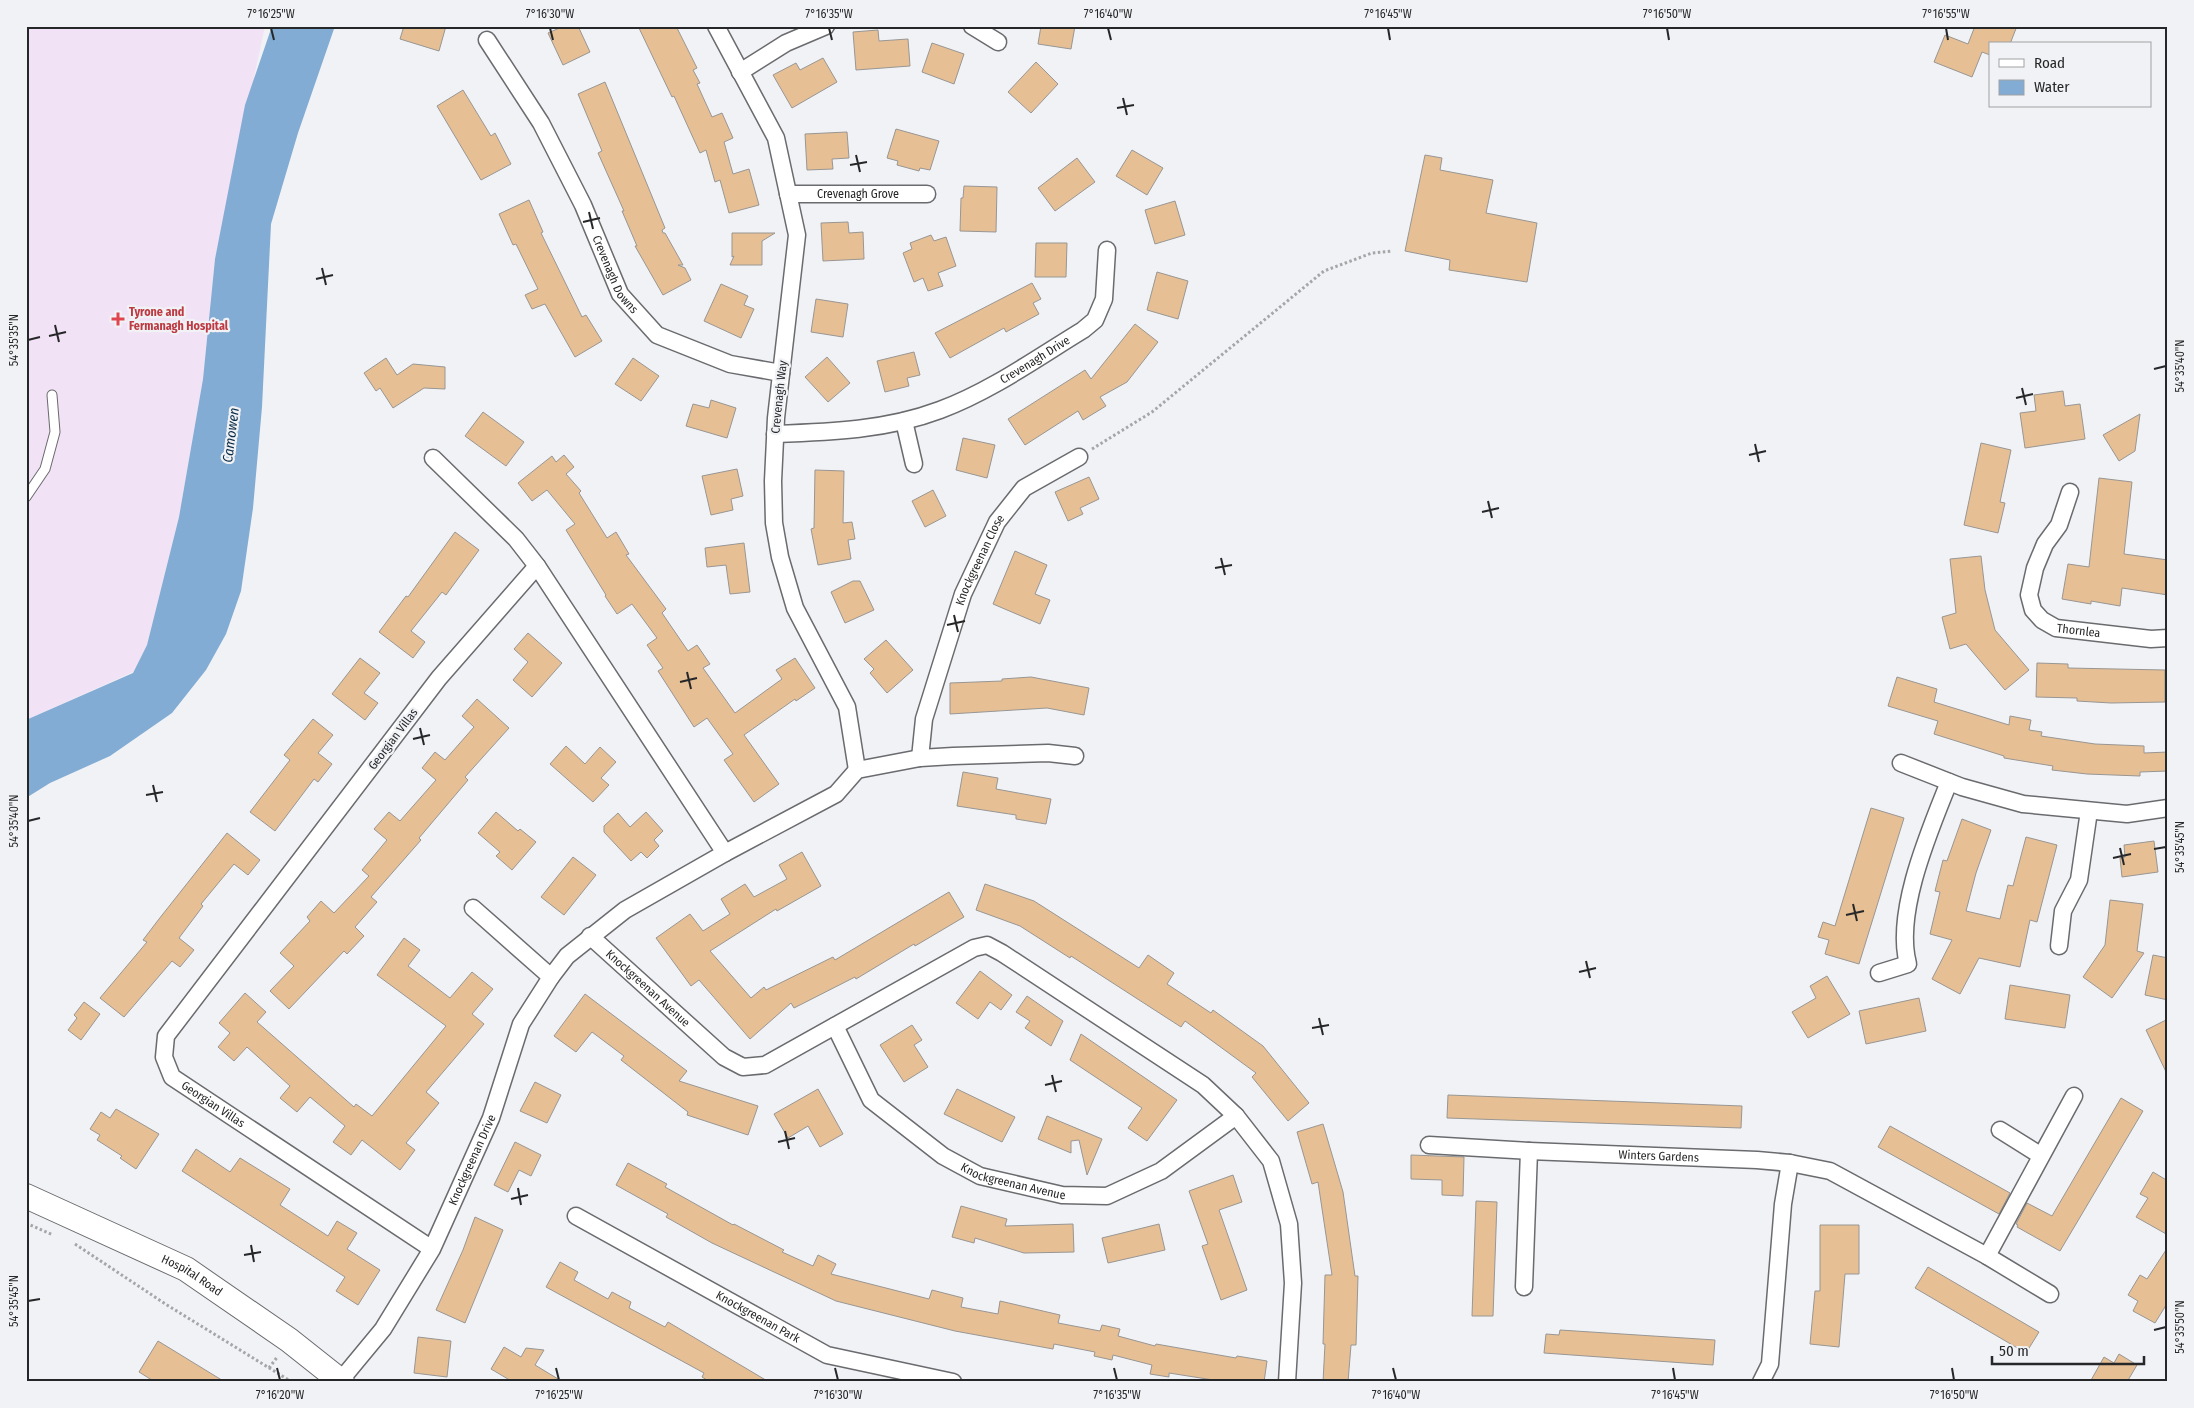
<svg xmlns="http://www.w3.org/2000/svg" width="2194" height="1408" viewBox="0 0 2194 1408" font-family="'Fira Sans Condensed',sans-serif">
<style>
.medical{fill:#f2e2f5}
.water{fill:#82acd3}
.building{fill:#e7bf94;stroke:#989694}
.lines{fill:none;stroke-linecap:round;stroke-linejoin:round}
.service-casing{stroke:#6a6b6e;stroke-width:11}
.minor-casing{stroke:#6a6b6e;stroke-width:19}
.secondary-casing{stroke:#6a6b6e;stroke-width:26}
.path{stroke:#a5a6a8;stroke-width:3;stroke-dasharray:2.5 2.5;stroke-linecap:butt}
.service{stroke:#fff;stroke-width:9}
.minor{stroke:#fff;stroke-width:16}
.secondary{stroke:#fff;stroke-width:24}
.ticks{fill:none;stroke:#262728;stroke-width:2}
.health-dot{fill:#e0444e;stroke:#f1f2f5;stroke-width:2}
.labels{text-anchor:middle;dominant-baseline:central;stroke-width:4.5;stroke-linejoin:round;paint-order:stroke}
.street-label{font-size:12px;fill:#262728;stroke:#f1f2f5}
.health-label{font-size:12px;font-weight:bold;fill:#be3a42;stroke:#f1f2f5;text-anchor:start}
.water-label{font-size:14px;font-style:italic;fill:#0b2c47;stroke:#f1f2f5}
.neatline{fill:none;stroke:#262728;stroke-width:2}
.ticks-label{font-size:12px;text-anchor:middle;fill:#262728}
</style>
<rect width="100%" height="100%" fill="#f1f2f5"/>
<polygon class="medical" points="26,26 265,26 215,259 203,379 179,517 147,645 133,672 26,720"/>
<polygon class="water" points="272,26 335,26 298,133 271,224 262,407 253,508 241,591 226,634 206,670 172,713 110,756 50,783 26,798 26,720 133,673 147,645 179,517 203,379 215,259 245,105"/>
<g class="building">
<polygon points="404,26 446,26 439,51 400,39"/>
<polygon points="564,26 578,26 590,52 563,65 548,33"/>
<polygon points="638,26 676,26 697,68 693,70 700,83 697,84 712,117 722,113 733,138 724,142 733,174 749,169 759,205 729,213 720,180 715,182 706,150 700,153 674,96 672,97"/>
<polygon points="1041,26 1075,26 1071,49 1038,44"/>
<polygon points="1975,26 2017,26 2010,44 1990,44 1990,55 1982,52 1972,77 1934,62 1945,35 1968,44"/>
<polygon points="878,30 879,41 908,39 910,66 856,70 853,32"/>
<polygon points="932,43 964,54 954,84 922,72"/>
<polygon points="823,58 837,82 792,108 773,75 796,63 800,70"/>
<polygon points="1036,62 1058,84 1031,113 1008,92"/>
<polygon points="605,82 665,228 662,230 663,233 665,233 683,265 678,265 685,268 691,280 663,295 635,246 637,246 622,211 624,211 598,153 602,151 578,94"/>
<polygon points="463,90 491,136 495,133 511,164 481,180 437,106"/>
<polygon points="896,129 939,141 930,170 920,168 919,171 897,165 898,161 887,158"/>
<polygon points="847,132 849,158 832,159 833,169 807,170 805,134"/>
<polygon points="1132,150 1163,168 1147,195 1116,176"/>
<polygon points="1425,155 1442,158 1440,170 1493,180 1486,213 1537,223 1527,282 1449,270 1450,260 1405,251"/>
<polygon points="1077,158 1095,182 1055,211 1038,188"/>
<polygon points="964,186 997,187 996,232 960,231 961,198 963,198"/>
<polygon points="529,200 543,232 541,233 582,317 586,315 602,341 575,357 545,304 532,309 525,295 538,289 516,244 513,245 499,214"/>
<polygon points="1175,201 1185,235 1155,244 1145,210"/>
<polygon points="848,222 849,233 863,232 864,259 823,261 821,223"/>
<polygon points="732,233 775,233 762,241 762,265 730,265 734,256 732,257"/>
<polygon points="931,235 934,241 946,237 956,266 938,273 943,286 928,291 923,278 914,282 903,253 912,249 910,243"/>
<polygon points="1036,243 1067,243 1066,277 1035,277"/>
<polygon points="1157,272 1188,281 1178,319 1147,310"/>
<polygon points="1032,283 1041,299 1033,303 1039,314 1006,332 1004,328 950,358 935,333"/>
<polygon points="721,284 748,296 744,305 754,309 741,338 704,321"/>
<polygon points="816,299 848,304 843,337 811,332"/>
<polygon points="1135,324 1158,342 1127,382 1100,397 1106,406 1083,420 1078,411 1025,445 1008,419 1085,370 1091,379"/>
<polygon points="914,352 920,375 907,378 909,386 885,392 877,361"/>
<polygon points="827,357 850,383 828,402 805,377"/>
<polygon points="386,358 397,375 413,364 445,367 445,389 424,388 393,408 380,388 376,391 364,373"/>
<polygon points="633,358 659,376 641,401 615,384"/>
<polygon points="2063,391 2065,406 2080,404 2085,439 2025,448 2020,413 2036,411 2034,395"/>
<polygon points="711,400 736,408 727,438 686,426 693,404 709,408"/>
<polygon points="483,412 524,442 506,466 465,436"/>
<polygon points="2140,414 2135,451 2119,461 2103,435"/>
<polygon points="963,438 995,445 987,478 956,470"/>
<polygon points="1981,443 2011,450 2000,502 2005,503 1998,533 1964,525"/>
<polygon points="564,455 574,467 566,474 581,491 579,493 607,538 616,532 629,554 626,555 666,609 662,613 688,651 697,645 710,664 703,668 735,713 782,679 776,670 795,658 815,688 796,701 795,699 744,735 779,784 754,802 724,760 733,754 707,718 694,727 658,671 663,668 647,645 657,638 632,604 617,614 605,596 606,595 566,530 575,524 547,490 532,501 518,483 552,456 556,462"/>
<polygon points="737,469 743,496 731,499 733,510 711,515 702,476"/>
<polygon points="815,470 844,471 843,523 852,522 855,539 848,540 851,559 818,565 811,529 814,528"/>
<polygon points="1089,477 1099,499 1080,508 1083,514 1068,521 1055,492"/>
<polygon points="2099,478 2132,482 2124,554 2168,560 2168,595 2122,588 2120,606 2091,601 2091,604 2062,599 2068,564 2089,567"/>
<polygon points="933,490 946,516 925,527 912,501"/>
<polygon points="455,532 479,550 446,595 442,592 411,631 425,642 413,658 379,632 406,596 408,597"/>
<polygon points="744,543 750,592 730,594 726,565 707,567 705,548"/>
<polygon points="1015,551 1047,565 1035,594 1050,600 1040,624 993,604"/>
<polygon points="1981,556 1985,590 1995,630 2029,670 2005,690 1966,644 1950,649 1942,617 1956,613 1950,559"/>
<polygon points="853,581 860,581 874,610 845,623 831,592"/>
<polygon points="528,633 562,663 532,697 513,680 528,662 514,649"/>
<polygon points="886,640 913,670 887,693 870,673 874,669 864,659"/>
<polygon points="360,658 380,673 364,693 378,703 365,720 332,694"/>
<polygon points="2037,663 2068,664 2068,668 2165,670 2165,702 2111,703 2077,701 2077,698 2036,697"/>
<polygon points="1031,677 1089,688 1084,715 1047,708 950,714 950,683 1002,681 1002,679"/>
<polygon points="1897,677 1937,689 1934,702 2009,725 2010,716 2031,720 2029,730 2042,732 2041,736 2095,744 2144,746 2144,753 2168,752 2168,771 2140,772 2140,776 2087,774 2052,770 2053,766 2004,758 2004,756 1934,734 1938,721 1888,706"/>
<polygon points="477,699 509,728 465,777 468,780 419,838 421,840 371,897 377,902 355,927 364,936 347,954 344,951 289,1009 270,991 294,966 280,953 310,921 307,917 321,901 334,913 369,876 362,870 387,840 374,829 389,812 400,821 436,780 422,768 435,752 445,760 474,727 462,716"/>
<polygon points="313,719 333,735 318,753 332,764 318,782 314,779 275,831 250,812 290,760 284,755"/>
<polygon points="566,746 585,764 600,747 616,762 601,778 609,785 593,802 550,764"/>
<polygon points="963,772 998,778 996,789 1051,799 1046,824 1016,819 1016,815 957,806"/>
<polygon points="1871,808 1904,818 1859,964 1825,954 1829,940 1818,937 1823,922 1835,926"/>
<polygon points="496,812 518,831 520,829 536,842 512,870 496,856 500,852 478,833"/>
<polygon points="646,812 663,831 654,840 659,846 647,858 641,852 631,861 604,832 604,826 618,813 630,827"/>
<polygon points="1962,819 1991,830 1976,873 1966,911 2000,919 2008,885 2013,886 2026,837 2057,845 2037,922 2030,920 2020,967 1979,958 1960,994 1932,979 1952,940 1930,934 1940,892 1935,891 1943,860 1947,861"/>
<polygon points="227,833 260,860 248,875 234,864 201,904 203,906 179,938 194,950 180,967 172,961 124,1017 100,998 147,942 143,940 159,919"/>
<polygon points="2154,841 2158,872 2122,877 2120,858 2125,857 2124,845"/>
<polygon points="802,852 821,886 777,911 776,909 710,951 751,998 764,987 766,990 833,957 835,960 949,892 964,917 915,946 914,944 856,979 855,977 794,1008 791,1003 750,1039 699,980 691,986 656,938 690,914 703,931 730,914 721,899 745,884 754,897 787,879 779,865"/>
<polygon points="573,857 596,875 564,915 541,897"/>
<polygon points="985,884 1034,901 1139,968 1148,955 1174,973 1167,984 1211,1013 1213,1010 1263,1046 1309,1103 1288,1121 1252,1077 1256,1073 1185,1021 1181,1027 1071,956 1070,958 1020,926 976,910"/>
<polygon points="2110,900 2143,904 2137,951 2144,953 2112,998 2083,977 2105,945"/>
<polygon points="404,938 420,950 408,966 450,998 472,972 493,989 472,1014 484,1024 426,1092 439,1103 406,1143 415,1150 400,1170 362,1140 351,1155 333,1142 345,1126 310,1097 297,1112 280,1098 290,1086 247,1047 234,1061 218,1047 230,1033 219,1023 245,993 266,1012 257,1022 354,1107 356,1104 372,1116 446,1026 377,975"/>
<polygon points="2153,955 2168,958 2168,1000 2145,995"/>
<polygon points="980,971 1012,995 1001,1010 990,1002 978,1019 956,1003"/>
<polygon points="1827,976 1850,1014 1808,1038 1792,1012 1816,998 1810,986"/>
<polygon points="2010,985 2070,995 2065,1028 2005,1019"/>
<polygon points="585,994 687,1071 679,1081 758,1106 748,1135 687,1115 688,1112 621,1060 624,1056 592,1032 576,1052 554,1036"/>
<polygon points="1027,996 1063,1021 1051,1046 1025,1028 1030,1021 1016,1012"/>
<polygon points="1919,998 1926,1031 1866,1044 1859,1011"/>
<polygon points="84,1002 100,1014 81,1040 68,1030 77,1018 74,1015"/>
<polygon points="2168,1019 2168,1076 2146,1030"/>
<polygon points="912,1025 922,1040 914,1045 928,1067 904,1082 880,1045"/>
<polygon points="1081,1034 1177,1100 1147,1141 1128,1128 1142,1108 1070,1060"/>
<polygon points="535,1082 561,1095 547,1123 520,1111"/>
<polygon points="818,1089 843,1134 820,1147 808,1126 788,1138 774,1114"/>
<polygon points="957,1089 1015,1117 1002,1142 944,1114"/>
<polygon points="1448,1095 1742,1106 1741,1128 1447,1118"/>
<polygon points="2121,1098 2143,1111 2060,1251 2017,1227 2018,1225 2016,1224 2027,1203 2052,1216"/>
<polygon points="116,1109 159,1134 136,1169 120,1158 122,1156 97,1140 100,1135 90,1129 101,1112 110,1118"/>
<polygon points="1047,1116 1102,1139 1087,1175 1079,1140 1071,1141 1071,1153 1038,1139"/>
<polygon points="1323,1124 1343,1192 1355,1276 1358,1276 1356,1345 1351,1345 1348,1382 1323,1382 1325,1344 1323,1344 1325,1275 1332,1275 1318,1182 1312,1184 1297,1132"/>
<polygon points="1890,1126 2010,1193 1999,1214 1878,1147"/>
<polygon points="515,1142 541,1155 531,1176 519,1170 508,1192 494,1185"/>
<polygon points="196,1149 230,1172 240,1158 290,1189 280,1205 328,1236 337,1221 357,1233 347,1249 380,1270 358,1305 336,1291 345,1277 182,1171"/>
<polygon points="1411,1155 1464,1157 1463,1196 1442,1195 1442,1180 1411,1179"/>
<polygon points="628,1163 667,1184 665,1187 733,1225 734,1224 784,1250 782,1252 813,1266 818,1255 836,1264 831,1274 929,1299 932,1290 963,1298 961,1307 998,1314 1000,1301 1060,1315 1058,1323 1100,1331 1102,1325 1120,1329 1118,1336 1155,1346 1156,1344 1236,1358 1237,1356 1267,1361 1264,1382 1226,1382 1169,1373 1169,1377 1150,1374 1152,1365 1113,1355 1112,1360 1094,1356 1095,1352 1054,1344 1053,1349 955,1331 836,1301 712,1243 666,1217 668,1214 616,1185"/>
<polygon points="2153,1172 2168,1181 2168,1235 2136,1217 2148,1198 2140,1194"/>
<polygon points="1233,1175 1242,1202 1219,1210 1247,1290 1221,1300 1202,1246 1208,1244 1189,1191"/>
<polygon points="1476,1201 1497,1202 1493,1316 1472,1316"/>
<polygon points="961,1206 1007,1219 1005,1226 1073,1224 1074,1252 1024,1253 975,1238 974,1243 952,1237"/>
<polygon points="475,1217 503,1230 465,1323 436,1310 463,1250"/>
<polygon points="1159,1224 1165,1250 1108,1263 1102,1238"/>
<polygon points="1820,1225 1859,1225 1859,1274 1845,1274 1839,1347 1810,1344 1815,1291 1820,1291"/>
<polygon points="2168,1247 2168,1302 2155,1323 2133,1311 2138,1301 2128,1295 2140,1275 2147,1279"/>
<polygon points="560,1262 578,1272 574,1280 608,1299 612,1292 631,1302 629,1308 665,1327 668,1322 769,1382 710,1382 702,1377 704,1373 546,1287"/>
<polygon points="1928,1267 2039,1332 2026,1353 1915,1288"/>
<polygon points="1560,1330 1715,1340 1713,1365 1544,1353 1546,1334 1559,1335"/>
<polygon points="418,1337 451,1341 447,1377 414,1373"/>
<polygon points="158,1341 225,1382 155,1382 139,1372"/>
<polygon points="504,1347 521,1357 526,1348 544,1350 535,1365 563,1382 513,1382 491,1369"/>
<polygon points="2119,1354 2137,1365 2127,1382 2090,1382 2104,1357 2114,1363"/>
</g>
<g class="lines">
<g class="service-casing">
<polyline id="service" points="26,497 45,469 55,432 52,395"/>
</g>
<g class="minor-casing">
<g id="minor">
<polyline points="716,26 776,138 797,235 776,418 773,481 774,523 780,557 795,608 847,707 857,770"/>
<polyline points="972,26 998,42"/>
<path id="s1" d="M487 40 541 123 583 205 620 294 657 335 730 364 781 373"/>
<polyline points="740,72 786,43 826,26"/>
<path id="s2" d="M788 194H927"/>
<polyline points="904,421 914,464"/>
<path id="s3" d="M775 434C831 432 887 430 940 410 991 391 1037 358 1083 330L1095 320 1104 299 1107 250"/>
<polyline points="433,458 516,539 537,566"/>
<path id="s4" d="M2070 492 2059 525 2045 544 2035 568 2029 595 2033 610 2042 620 2056 628 2151 639 2168 638"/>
<path id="s5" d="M920 758 924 719 963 594 997 522 1024 488 1079 457"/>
<polyline points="1901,763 1962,787 2023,804 2127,814 2168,808"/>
<polyline points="725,853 836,794 857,770 920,758 953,756 1048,753 1075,756"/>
<polyline points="473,908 551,977"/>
<path id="s6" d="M590 936 724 1057 743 1067 765 1065 974 948 987 945 1002 953 1203 1085 1236 1116 1271 1161 1289 1224 1293 1283 1287 1382"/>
<polyline points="2059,946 2063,911 2079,880 2089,811"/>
<path d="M1879 973 1908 964C1894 912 1930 830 1949 782"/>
<path id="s7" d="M835 1026 871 1100 943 1156 980 1176 1062 1195 1107 1196 1161 1171 1236 1116"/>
<polyline points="2000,1130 2040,1155"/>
<path id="s8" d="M1429 1145 1529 1151 1757 1160 1790 1163 1830 1171 1987 1256 2050 1294"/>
<path id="s9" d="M576 1216 827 1355 953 1382"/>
<polyline points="1987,1256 2074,1096"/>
<polyline points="1524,1287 1529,1151"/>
<path id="s10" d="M340 1381 383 1329 432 1249 491 1118 521 1024 551 977 567 956 625 910 725 853 537 566 439 678 166 1036 164 1057 172 1077 432 1249"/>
<polyline points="1761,1382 1770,1364 1783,1204 1790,1163"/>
</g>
</g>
<g class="secondary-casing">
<g id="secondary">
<path id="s11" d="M26 1196 186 1269 289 1340 342 1382"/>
</g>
</g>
<g class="path">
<polyline points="1092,449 1152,412 1324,271 1372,253 1392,251"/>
<polyline points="26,1223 53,1235"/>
<polyline points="75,1244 167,1305 292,1382"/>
<polyline points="269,1368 278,1356"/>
</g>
<use href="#service" class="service"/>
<use href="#minor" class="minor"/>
<use href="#secondary" class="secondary"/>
</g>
<path class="ticks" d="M271 28 274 40M550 28 553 40M829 28 832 40M1108 28 1111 40M1388 28 1390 40M1667 28 1669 40M1946 28 1948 40M1123 98 1127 115M1117 108 1134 105M856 155 860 172M850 165 867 162M589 212 593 229M583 222 600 218M322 268 326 285M316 279 333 275M55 325 59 342M49 336 66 332M28 340 40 337M2154 369 2166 366M2022 388 2026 405M2016 398 2033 394M1755 444 1759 462M1749 455 1766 451M1488 501 1492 518M1482 512 1499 508M1221 558 1225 575M1215 568 1232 565M954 615 958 632M947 625 965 621M687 672 691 689M680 682 697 678M420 728 424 745M413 739 430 735M153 785 157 802M146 795 163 792M28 821 40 818M2120 848 2124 865M2154 849 2166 847M2113 858 2131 854M1853 904 1857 921M1846 915 1864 911M1586 961 1590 978M1579 972 1596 968M1319 1018 1323 1035M1312 1028 1329 1025M1052 1075 1056 1092M1045 1085 1062 1081M785 1131 789 1149M778 1142 795 1138M518 1188 521 1205M511 1199 528 1195M251 1245 254 1262M244 1255 261 1252M28 1301 40 1299M2154 1330 2166 1327M277 1368 280 1380M556 1368 559 1380M835 1368 838 1380M1114 1368 1117 1380M1393 1368 1396 1380M1673 1368 1675 1380M1952 1368 1954 1380"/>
<path class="health-dot" d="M115.5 311.5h5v5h5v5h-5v5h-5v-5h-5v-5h5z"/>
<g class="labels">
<g class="street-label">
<text stroke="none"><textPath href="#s2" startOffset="70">Crevenagh Grove</textPath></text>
<text stroke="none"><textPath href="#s1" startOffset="268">Crevenagh Downs</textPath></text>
<text stroke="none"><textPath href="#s3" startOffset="275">Crevenagh Drive</textPath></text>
<text transform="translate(779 397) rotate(-84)">Crevenagh Way</text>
<text stroke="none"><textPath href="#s5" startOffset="208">Knockgreenan Close</textPath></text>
<text stroke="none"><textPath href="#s4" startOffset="180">Thornlea</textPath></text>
<text transform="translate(393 739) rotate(-53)">Georgian Villas</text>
<text stroke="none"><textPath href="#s6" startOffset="78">Knockgreenan Avenue</textPath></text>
<text stroke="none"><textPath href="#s10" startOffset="1709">Georgian Villas</textPath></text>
<text stroke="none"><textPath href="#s8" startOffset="230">Winters Gardens</textPath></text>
<text stroke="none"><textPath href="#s10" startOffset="259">Knockgreenan Drive</textPath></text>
<text stroke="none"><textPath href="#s7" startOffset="249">Knockgreenan Avenue</textPath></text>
<text stroke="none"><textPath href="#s11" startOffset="184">Hospital Road</textPath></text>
<text stroke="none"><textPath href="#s9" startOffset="208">Knockgreenan Park</textPath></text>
</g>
<g class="health-label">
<text x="129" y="312">Tyrone and<tspan x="129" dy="14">Fermanagh Hospital</tspan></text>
</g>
<g class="water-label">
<text transform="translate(231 435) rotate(-83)">Camowen</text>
</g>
</g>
<rect width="2194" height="1408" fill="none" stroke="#f1f2f5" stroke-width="55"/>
<rect x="1989" y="42" width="162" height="65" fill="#f1f2f5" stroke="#a0a1a3"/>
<rect x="1999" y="59" width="25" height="8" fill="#ffffff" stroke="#a0a1a3"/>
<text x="2034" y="68" font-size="15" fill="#262728">Road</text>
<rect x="1999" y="80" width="25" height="15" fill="#82acd3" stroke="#a0a1a3"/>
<text x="2034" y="92" font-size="15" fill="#262728">Water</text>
<path d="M1992 1356v8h152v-8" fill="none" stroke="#262728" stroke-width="2.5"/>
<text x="1999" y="1356" font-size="15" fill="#262728" stroke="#f1f2f5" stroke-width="4" paint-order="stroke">50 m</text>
<rect x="28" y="28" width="2138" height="1352" class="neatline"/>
<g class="ticks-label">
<text x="271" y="18">7°16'25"W</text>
<text x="550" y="18">7°16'30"W</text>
<text x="829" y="18">7°16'35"W</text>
<text x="1108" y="18">7°16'40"W</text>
<text x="1388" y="18">7°16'45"W</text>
<text x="1667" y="18">7°16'50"W</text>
<text x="1946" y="18">7°16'55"W</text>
<text transform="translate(14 340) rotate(-90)" y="4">54°35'35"N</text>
<text transform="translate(2180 366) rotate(-90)" y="4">54°35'40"N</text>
<text transform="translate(14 821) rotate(-90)" y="4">54°35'40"N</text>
<text transform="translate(2180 847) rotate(-90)" y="4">54°35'45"N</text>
<text transform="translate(14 1301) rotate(-90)" y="4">54°35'45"N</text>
<text transform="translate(2180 1327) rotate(-90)" y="4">54°35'50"N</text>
<text x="280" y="1399">7°16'20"W</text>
<text x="559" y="1399">7°16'25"W</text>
<text x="838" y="1399">7°16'30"W</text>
<text x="1117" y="1399">7°16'35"W</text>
<text x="1396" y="1399">7°16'40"W</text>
<text x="1675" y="1399">7°16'45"W</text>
<text x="1954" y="1399">7°16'50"W</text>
</g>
</svg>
